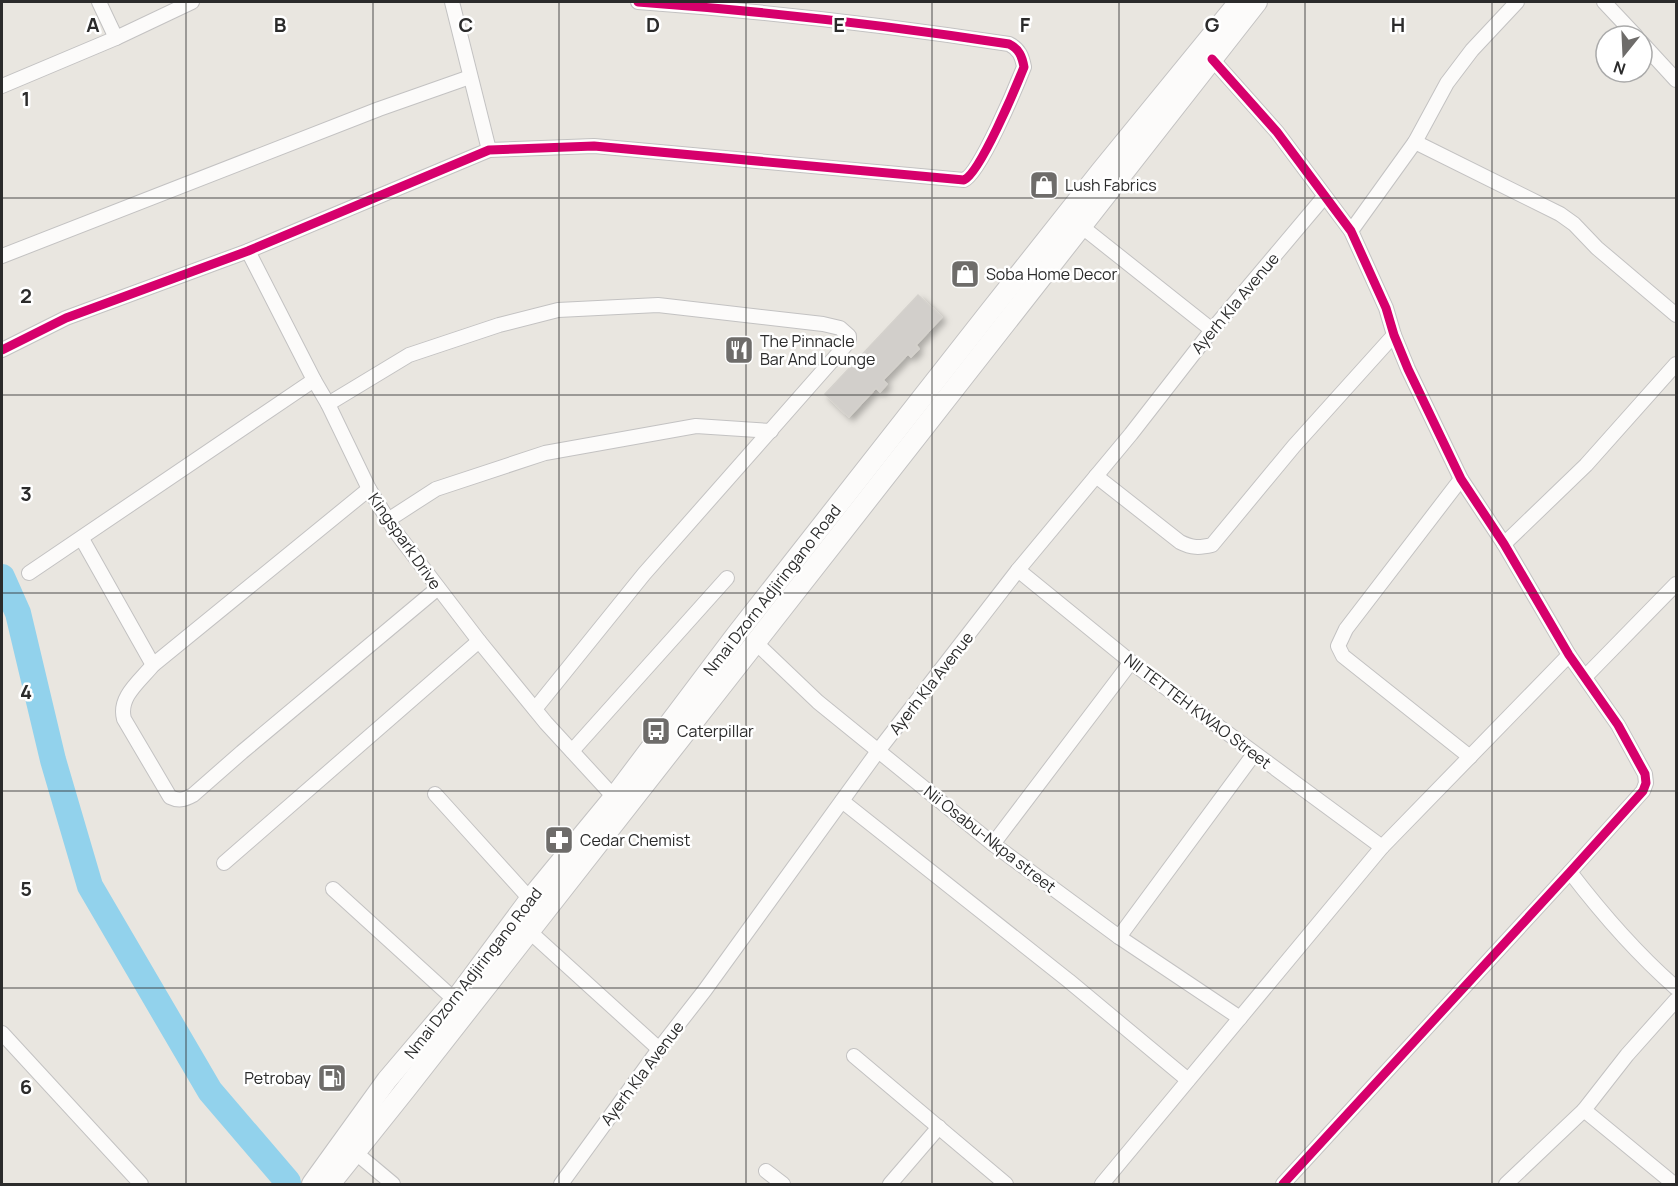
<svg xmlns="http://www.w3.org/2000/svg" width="1678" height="1186" viewBox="0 0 1678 1186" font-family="Manrope,sans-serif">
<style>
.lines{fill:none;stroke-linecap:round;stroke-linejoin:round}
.river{stroke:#92d2ec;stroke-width:26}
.building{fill:#d2cfcb;stroke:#d4d1cc;stroke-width:1.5;filter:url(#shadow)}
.street-casing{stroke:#c3c2c2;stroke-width:16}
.secondary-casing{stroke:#c3c2c2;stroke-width:22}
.street{stroke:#fcfbfa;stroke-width:14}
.secondary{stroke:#fcfbfa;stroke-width:20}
.cycleway-casing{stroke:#fff;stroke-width:13}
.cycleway{stroke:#d6006c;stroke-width:9}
.grid{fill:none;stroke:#2b2b2b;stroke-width:1.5;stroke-opacity:0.55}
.labels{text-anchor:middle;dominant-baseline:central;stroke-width:5;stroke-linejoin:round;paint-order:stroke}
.poi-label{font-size:16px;fill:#2b2b2b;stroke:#fff;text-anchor:start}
.street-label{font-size:16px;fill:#2b2b2b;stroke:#fff}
.grid-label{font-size:20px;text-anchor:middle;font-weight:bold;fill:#2b2b2b;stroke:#fff;stroke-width:5;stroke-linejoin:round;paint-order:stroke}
</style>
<defs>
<filter id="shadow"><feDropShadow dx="4" dy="4" stdDeviation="3" flood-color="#0004"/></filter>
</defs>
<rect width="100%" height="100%" fill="#e9e6e0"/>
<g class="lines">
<polyline class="river" points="2,577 18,613 53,760 90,886 210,1091 288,1182"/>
</g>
<polygon class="building" points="918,295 942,317 916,345 919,349 911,357 908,354 883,380 887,384 880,392 876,388 849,417 825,394"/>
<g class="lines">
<g class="street-casing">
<g id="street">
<polyline points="99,2 116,38"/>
<polyline points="452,2 489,150"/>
<polyline points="1604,2 1636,36"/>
<polyline points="1642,43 1676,80"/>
<polyline points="1212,59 1277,132 1351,231 1386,308 1394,335 1408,369 1461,479 1504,544 1569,655 1618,725 1645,774 1646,783 1643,791 1570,872 1283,1184"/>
<polyline points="2,86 116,38 192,2"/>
<polyline points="1415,142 1560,214 1574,224 1597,248 1676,315"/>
<polyline points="1081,226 1212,330"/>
<polyline points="1351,231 1415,142 1447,83 1472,50 1517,2"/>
<polyline points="248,251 314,380 328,404 369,489 395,531 479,641 546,723 614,797"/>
<polyline points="2,256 379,109 470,77"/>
<path d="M2 350 66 318 248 251 489 150 594 146 964 180C980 173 1016 87 1024 67 1022 56 1019 49 1009 44 886 25 762 11 638 2"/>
<polyline points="328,404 409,355 499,325 558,310 658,305 823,324 840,328 849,336 849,341 844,347 644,574 535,709"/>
<path d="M1096 476 1180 542C1192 548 1199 548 1212 545L1294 446 1394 335"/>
<polyline points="1461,479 1346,629 1338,646 1343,656 1470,757"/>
<path d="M369 489 153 665C140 681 118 697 124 719L170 797C178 801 184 800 193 795L242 752 438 588"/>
<polyline points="388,520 436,489 545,453 696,426 771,431"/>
<polyline points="82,539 153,665"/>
<polyline points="1504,544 1586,465 1676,364"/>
<polyline points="1018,570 1131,662 1382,847"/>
<polyline points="29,573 314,380"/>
<polyline points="755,642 818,702 993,844 1119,937 1240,1018"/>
<polyline points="1586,676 1676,584"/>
<polyline points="572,751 727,578"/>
<polyline points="435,794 530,899"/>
<polyline points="842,801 1069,981 1188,1080"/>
<polyline points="993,844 1131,662"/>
<polyline points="224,863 479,641"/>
<path d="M1570 872C1603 915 1636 953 1676 988"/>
<polyline points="333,889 455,1000"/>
<polyline points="529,931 659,1049"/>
<polyline points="1119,937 1254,754"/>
<polyline points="2,1033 141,1184"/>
<polyline points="854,1056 1006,1184"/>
<polyline points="356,1153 393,1184"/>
<polyline points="766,1171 783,1184"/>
<polyline points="561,1184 659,1049 705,990 878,751 1018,570 1131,434 1212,330 1324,197"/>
<polyline points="890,1184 939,1127"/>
<polyline points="1102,1184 1382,847 1569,655"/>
<polyline points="1506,1184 1584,1110"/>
<polyline points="1674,1184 1584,1110 1627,1055 1676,1000"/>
</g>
</g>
<g class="secondary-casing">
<g id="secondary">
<polyline points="312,1184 387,1080 455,1000 530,899 614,797 736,635 987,315 1101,171 1239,2"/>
<polyline points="330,1184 406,1089 1257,2"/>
</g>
</g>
<use href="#street" class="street"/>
<use href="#secondary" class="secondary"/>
<g class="cycleway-casing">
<g id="cycleway">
<polyline points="1212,59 1277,132 1351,231 1386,308 1394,335 1408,369 1461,479 1504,544 1569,655 1618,725 1645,774 1646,783 1643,791 1570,872 1283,1184"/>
<path d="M2 350 66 318 248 251 489 150 594 146 964 180C980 173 1016 87 1024 67 1022 56 1019 49 1009 44 886 25 762 11 638 2"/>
</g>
</g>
<use href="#cycleway" class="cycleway"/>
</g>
<path class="grid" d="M186 2V1184M373 2V1184M559 2V1184M746 2V1184M932 2V1184M1119 2V1184M1305 2V1184M1492 2V1184M2 198H1676M2 395H1676M2 593H1676M2 791H1676M2 988H1676"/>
<defs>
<g id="shop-square" transform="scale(1.5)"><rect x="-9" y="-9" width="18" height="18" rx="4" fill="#6e6c6a" stroke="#fff"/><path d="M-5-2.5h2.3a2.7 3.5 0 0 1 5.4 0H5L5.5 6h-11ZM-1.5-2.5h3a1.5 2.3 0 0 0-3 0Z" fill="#fff"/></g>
<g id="restaurant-square" transform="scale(1.5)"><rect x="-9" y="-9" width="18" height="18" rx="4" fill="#6e6c6a" stroke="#fff"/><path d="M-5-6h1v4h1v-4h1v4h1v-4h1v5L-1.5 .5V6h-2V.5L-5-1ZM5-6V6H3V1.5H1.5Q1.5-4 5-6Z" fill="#fff"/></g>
<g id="bus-square" transform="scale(1.5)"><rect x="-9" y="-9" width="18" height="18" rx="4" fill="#6e6c6a" stroke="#fff"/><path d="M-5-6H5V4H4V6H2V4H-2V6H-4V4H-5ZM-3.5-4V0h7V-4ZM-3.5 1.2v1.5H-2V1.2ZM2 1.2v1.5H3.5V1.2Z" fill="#fff"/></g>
<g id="pharmacy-square" transform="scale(1.5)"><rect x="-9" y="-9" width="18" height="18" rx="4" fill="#6e6c6a" stroke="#fff"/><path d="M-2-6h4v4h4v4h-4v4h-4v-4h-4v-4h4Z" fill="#fff"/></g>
<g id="fuel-square" transform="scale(1.5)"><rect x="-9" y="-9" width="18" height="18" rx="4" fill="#6e6c6a" stroke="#fff"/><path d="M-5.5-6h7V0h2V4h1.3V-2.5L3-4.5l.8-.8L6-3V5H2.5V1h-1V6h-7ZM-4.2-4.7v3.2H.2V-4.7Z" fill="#fff"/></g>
</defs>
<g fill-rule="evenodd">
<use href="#shop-square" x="1044" y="185"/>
<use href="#shop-square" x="965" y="274"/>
<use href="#restaurant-square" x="739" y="350"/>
<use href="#bus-square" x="656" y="731"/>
<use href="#pharmacy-square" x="559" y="840"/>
<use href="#fuel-square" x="332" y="1078"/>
</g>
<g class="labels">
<g class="poi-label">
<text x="1065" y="185">Lush Fabrics</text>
<text x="986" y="274">Soba Home Decor</text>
<text x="760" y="341">The Pinnacle<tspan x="760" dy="18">Bar And Lounge</tspan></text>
<text x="677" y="731">Caterpillar</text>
<text x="580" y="840">Cedar Chemist</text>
<text x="311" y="1078" text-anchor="end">Petrobay</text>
</g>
<g class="street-label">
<text transform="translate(1235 303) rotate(-50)">Ayerh Kla Avenue</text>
<text transform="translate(405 541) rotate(55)">Kingspark Drive</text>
<text transform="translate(772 590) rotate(-52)">Nmai Dzorn Adjiringano Road</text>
<text transform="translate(931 683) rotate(-52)">Ayerh Kla Avenue</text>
<text transform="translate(1198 711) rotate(37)">NII TETTEH KWAO Street</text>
<text transform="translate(990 839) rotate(38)">Nii Osabu-Nkpa street</text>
<text transform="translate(473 973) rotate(-52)">Nmai Dzorn Adjiringano Road</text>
<text transform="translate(642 1073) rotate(-53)">Ayerh Kla Avenue</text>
</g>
</g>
<g class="grid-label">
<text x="93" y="32">A</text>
<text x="280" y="32">B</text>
<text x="466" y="32">C</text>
<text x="653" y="32">D</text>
<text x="839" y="32">E</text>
<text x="1025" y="32">F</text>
<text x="1212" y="32">G</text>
<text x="1398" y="32">H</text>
<text x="26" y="106">1</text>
<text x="26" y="303">2</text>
<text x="26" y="501">3</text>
<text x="26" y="699">4</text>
<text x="26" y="896">5</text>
<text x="26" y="1094">6</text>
</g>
<rect width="1678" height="1186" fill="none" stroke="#2b2b2b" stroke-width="6"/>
<g transform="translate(1624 54) rotate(198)"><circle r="28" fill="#ffffff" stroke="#aaaaaa" stroke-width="1.5"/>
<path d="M0-4.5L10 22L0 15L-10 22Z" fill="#6e6c6a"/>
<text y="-9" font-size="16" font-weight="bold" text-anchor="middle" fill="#2b2b2b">N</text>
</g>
</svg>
